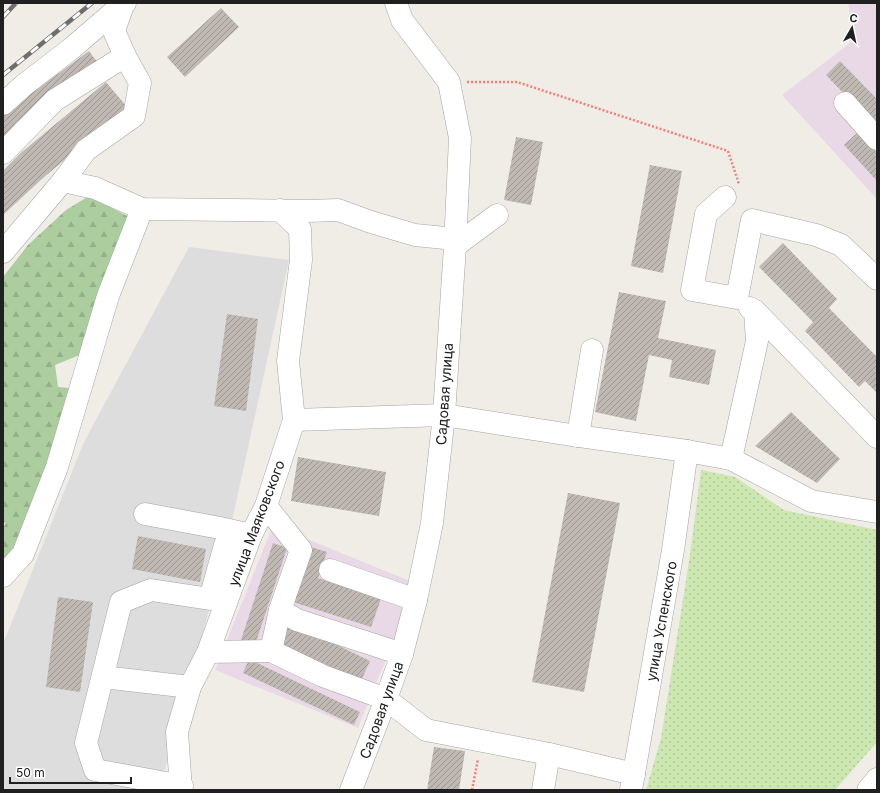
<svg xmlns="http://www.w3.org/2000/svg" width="880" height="793" viewBox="0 0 880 793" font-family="Inter,sans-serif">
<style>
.residential{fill:#dedddd}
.industrial{fill:#e9d9e6}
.grass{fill:url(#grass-dots)}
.forest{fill:url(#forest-firs)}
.building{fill:url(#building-hatch)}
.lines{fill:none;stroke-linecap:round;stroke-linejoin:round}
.minor-casing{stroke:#a4a4a4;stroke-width:23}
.path{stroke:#f38075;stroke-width:2.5;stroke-dasharray:2 2;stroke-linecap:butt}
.minor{stroke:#fff;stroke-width:22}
.rail-casing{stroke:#6e6e6e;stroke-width:4.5}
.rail{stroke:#fff;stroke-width:3;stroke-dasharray:9;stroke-linecap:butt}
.labels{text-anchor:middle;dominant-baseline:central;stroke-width:3.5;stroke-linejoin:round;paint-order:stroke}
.street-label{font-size:14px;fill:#202020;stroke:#fff}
</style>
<defs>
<pattern id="grass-dots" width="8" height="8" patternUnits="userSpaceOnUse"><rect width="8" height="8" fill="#cce7b0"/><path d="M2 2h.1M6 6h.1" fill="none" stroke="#afc697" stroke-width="1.8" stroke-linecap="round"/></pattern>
<pattern id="forest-firs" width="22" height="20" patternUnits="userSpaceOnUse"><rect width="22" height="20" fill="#accd9e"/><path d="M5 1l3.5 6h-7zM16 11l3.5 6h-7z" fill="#94b088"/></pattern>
<pattern id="building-hatch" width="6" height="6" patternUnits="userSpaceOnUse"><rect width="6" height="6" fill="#c0b9b3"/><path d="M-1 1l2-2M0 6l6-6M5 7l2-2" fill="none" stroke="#9c9691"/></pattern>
</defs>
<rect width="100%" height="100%" fill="#f0ede7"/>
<polygon class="residential" points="189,247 289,260 225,553 159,790 3,790 3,644 84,442"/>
<g class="industrial">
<polygon points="848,3 877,3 877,199 782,95 854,40"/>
<polygon points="273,525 417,584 358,728 215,670"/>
</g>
<polygon class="grass" points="701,470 735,477 784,510 877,530 877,742 835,790 646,790 661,738 690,555"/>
<polygon class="forest" points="89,196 127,216 125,239 82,354 55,365 58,387 70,388 52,460 19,546 3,565 3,529 6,522 3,523 3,277 28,245 66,210"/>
<g class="building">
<polygon points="221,8 239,27 185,77 167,57"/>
<polygon points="89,51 98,63 17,122 3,138 3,116 6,112"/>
<polygon points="840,61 877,99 877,128 826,75"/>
<polygon points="106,82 127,107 43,178 3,215 3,171 22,152"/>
<polygon points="858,132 877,153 877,181 844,145"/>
<polygon points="516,137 543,142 531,205 504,200"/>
<polygon points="650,165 682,171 663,273 631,266"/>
<polygon points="783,243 837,299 829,308 877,357 877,393 865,381 859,387 805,331 813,322 759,267"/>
<polygon points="619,292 666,301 658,338 716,350 709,385 669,377 672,360 649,355 636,421 595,412"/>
<polygon points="227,314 258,319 246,411 214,406"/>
<polygon points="791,412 840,459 817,483 755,446"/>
<polygon points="298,457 386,472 379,516 291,501"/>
<polygon points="568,493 620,503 584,692 532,682"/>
<polygon points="138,536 206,549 200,582 132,569"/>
<polygon points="273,543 287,548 255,645 241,640"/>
<polygon points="311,547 327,552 318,578 381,599 371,627 293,602"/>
<polygon points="58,597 93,602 80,692 46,687"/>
<polygon points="288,621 370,661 359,685 277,645"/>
<polygon points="249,659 360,712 354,725 243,673"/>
<polygon points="434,747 465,751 459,790 427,790"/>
</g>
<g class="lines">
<g class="minor-casing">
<g id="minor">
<polyline points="845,103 877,139"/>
<polyline points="3,104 24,85 72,48 122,5"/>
<polyline points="3,153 55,100 125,56"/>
<polyline points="63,181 95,188 142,209 308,211 338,210 371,222 415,235 455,239"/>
<polyline points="725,197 706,214 692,290 737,298 752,220 816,235 841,245 877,279"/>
<polyline points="455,246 497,215"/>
<polyline points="3,252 63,181 86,150 134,116 140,83 125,56 114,31 123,5 125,3"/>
<polyline points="755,311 877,437"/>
<polyline points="294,420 444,415 578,436 687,451 731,459 811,501 877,512"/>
<polyline points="578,436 592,350"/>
<polyline points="731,459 757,341 755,311 750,308"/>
<polyline points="266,506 301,550 280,610 297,620 402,654"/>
<polyline points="145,514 220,528 251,535"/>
<polyline points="330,570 416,600"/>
<polyline points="3,576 23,554 57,467 108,296 142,209"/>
<polyline points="280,610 271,651 323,676 386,699 426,730 549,754 634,774"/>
<polyline points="208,652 271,651"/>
<polyline points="103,677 190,687"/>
<polyline points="182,786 95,770 86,743 121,602 151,590 210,599 225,545 251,535"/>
<polyline points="181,790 177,732 190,687 208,652 251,535 266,506 294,420 288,361 301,260 300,229 280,210"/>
<polyline points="351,790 386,699 402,654 416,600 432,523 444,415 455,246 460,138 449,82 402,20 396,3"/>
<polyline points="543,790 549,754"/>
<polyline points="631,790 673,550 687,451"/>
<polyline points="868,790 877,779"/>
</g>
</g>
<g class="path">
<polyline points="467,82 517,82 728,151 739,184"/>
<polyline points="472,790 478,759"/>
</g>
<use href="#minor" class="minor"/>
<g class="rail-casing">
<g id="rail">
<polyline points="3,17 16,3"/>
<polyline points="3,75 92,3"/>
</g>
</g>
<use href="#rail" class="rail"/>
</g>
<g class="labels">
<g class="street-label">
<text transform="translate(444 394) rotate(-86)">Садовая улица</text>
<text transform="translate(256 523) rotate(-69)">улица Маяковского</text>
<text transform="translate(661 621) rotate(-80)">улица Успенского</text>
<text transform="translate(381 710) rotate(-70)">Садовая улица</text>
</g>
</g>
<rect width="880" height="793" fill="none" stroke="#202020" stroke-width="8"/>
<g transform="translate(852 28) rotate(9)" stroke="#ffffff" stroke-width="3" paint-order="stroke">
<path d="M0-3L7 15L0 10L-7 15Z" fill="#202020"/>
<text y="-6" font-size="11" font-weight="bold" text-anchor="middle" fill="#202020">С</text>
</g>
<path d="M10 777v6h121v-6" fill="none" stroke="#202020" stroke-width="2"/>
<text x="16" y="777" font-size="12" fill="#202020" stroke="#ffffff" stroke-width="3" paint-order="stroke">50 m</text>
</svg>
